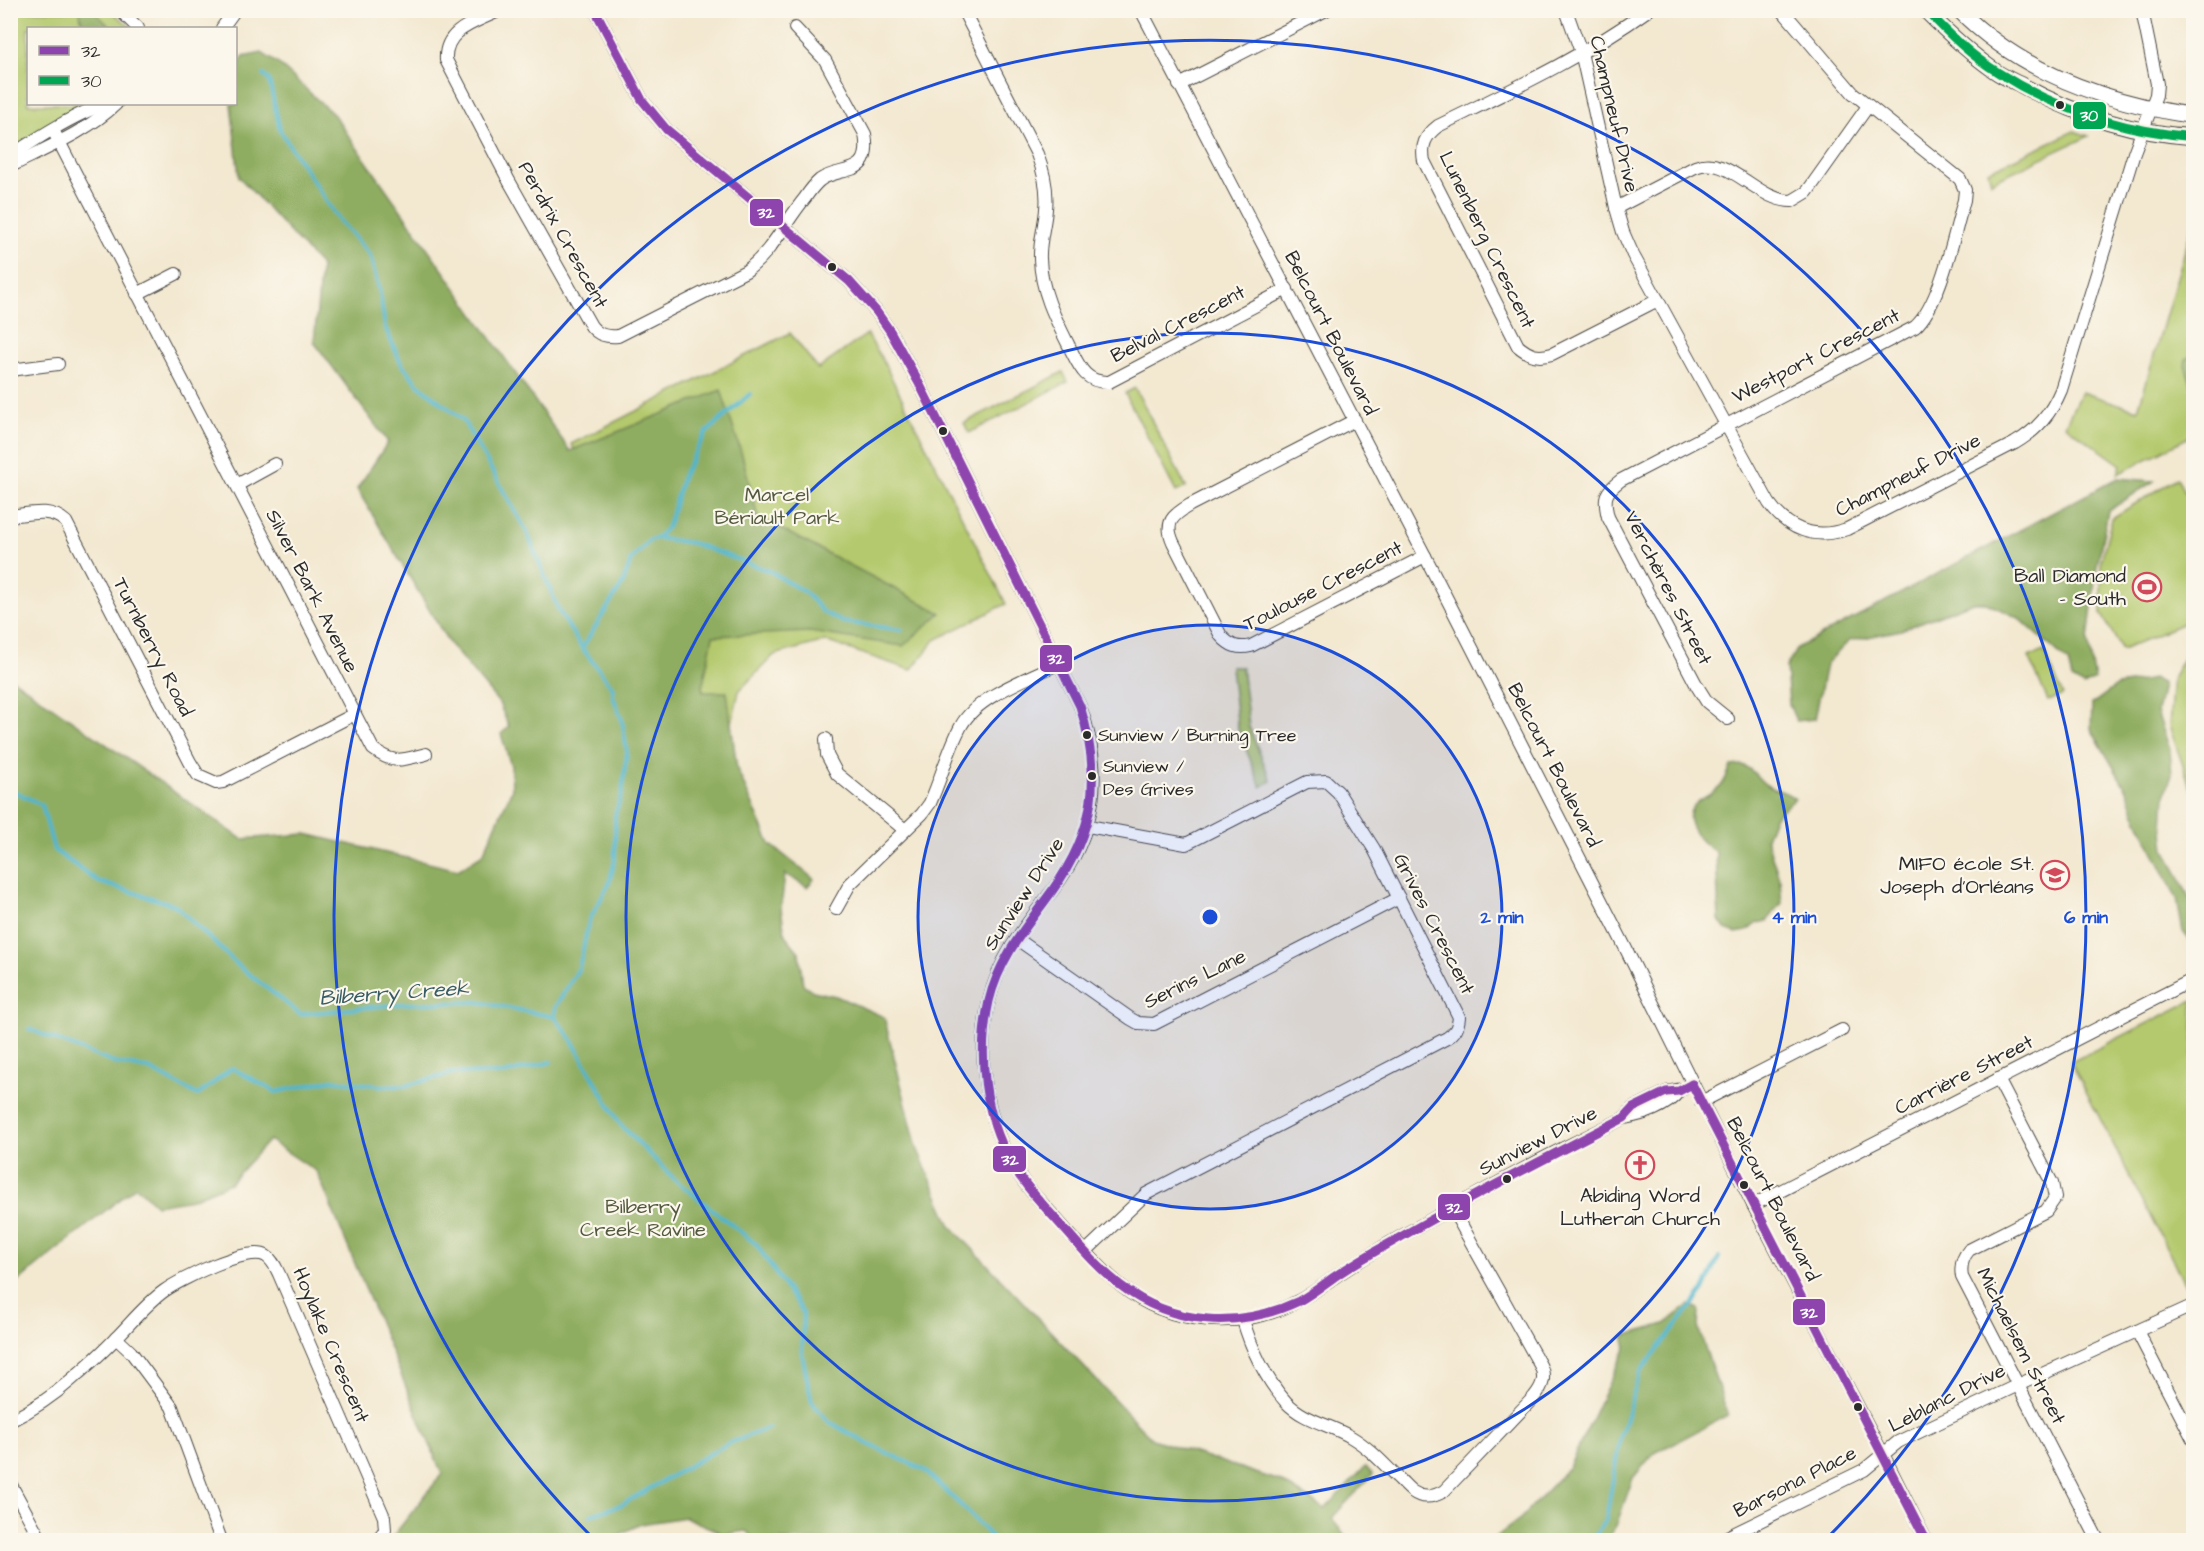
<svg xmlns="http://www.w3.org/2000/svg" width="2204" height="1551" viewBox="0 0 2204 1551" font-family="'Architects Daughter',sans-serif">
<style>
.green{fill:#b4c96d;stroke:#707a4c;stroke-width:1.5}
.forest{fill:#8fad60;stroke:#5d6c46;stroke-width:1.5}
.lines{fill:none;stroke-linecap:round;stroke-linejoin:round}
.stream{stroke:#4fb6ce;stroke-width:4}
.minor-casing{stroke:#494744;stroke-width:14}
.major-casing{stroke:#494744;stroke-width:17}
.minor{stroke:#fff;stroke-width:12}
.major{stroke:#fff;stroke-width:15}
.bus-1-casing{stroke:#fbf7ec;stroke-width:14}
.bus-2-casing{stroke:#fbf7ec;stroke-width:14}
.bus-1{stroke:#8e44ad;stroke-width:9}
.bus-2{stroke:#00a651;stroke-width:9}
.ring{fill:none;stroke:#1d4ed8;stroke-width:3}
.bus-dot{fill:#2b2b2b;stroke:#fbf7ec;stroke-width:2}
.labels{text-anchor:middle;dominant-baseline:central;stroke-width:4.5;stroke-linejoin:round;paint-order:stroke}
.bus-label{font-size:18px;fill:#2b2b2b;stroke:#fbf7ec;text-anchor:start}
.street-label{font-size:20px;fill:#2b2b2b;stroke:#fbf7ec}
.park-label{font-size:20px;fill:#545a3f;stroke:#fbf7ec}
.poi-label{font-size:20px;fill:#2b2b2b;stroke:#fbf7ec;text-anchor:end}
.water-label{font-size:21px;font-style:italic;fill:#385c64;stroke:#fbf7ec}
.centre{fill:#1d4ed8;stroke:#fbf7ec;stroke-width:3}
.ring-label{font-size:18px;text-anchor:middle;font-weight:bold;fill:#1d4ed8;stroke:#fbf7ec;stroke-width:4.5;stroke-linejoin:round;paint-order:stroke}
.line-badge{stroke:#fbf7ec;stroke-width:2}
.badge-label{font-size:16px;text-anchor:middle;font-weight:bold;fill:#fff}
</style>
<rect width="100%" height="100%" fill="#fbf7ec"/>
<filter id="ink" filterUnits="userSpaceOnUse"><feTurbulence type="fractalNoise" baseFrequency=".0167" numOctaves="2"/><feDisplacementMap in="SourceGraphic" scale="12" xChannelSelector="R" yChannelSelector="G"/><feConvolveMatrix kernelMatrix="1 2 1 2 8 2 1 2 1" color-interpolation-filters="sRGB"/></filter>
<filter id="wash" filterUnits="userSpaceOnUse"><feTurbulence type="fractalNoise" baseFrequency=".008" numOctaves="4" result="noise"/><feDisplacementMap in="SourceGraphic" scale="24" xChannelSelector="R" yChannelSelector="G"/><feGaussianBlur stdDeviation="1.35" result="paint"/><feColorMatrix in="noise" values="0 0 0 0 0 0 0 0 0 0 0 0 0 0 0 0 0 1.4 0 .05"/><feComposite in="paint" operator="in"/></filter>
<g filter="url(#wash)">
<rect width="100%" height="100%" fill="#f3e8d0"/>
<g class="green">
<polygon points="10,11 110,11 133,28 28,28 28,104 90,104 10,149"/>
<polygon points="2074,131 2089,136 1991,182 1988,171"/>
<polygon points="2193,223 2193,435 2118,474 2121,465 2065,425 2081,392 2138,410"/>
<polygon points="790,333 818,369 867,334 882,359 1006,604 935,640 911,670 825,641 774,655 739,691 727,745 648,565 571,444"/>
<polygon points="1063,372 1068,382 969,433 964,423"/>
<polygon points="1135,388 1186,487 1176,492 1125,393"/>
<polygon points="2177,478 2193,505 2193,619 2122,650 2101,613 2101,561 2112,518"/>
<polygon points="2193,647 2194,791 2192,791 2169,726 2173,676 2186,654"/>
<polygon points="2044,651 2063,695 2048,701 2029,657"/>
<polygon points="1231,667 1242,667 1249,727 1271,781 1261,787 1238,729"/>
<polygon points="2193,1000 2194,1281 2186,1286 2071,1062"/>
</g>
<g class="forest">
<polygon points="80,11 94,11 111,28 86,28 81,20"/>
<polygon points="262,53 280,65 334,115 570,451 721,390 742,455 758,517 941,613 903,646 810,632 713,636 702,689 703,692 727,692 737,769 770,844 814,879 807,887 785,874 781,908 785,935 799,952 803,984 813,991 836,996 884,1017 917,1148 951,1226 1152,1439 1280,1481 1325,1509 1365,1467 1373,1474 1332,1518 1344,1535 1354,1540 755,1540 746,1531 724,1534 685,1517 641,1524 608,1540 390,1540 442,1474 317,1172 269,1140 230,1183 192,1199 156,1205 136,1186 11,1287 11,678 242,839 306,834 458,870 483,854 512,789 511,766 501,734 509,727 499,703 449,643 357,489 388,442 314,342 321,266 239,177 231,104 236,104 236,72 243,57"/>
<polygon points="2191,356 2193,357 2193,390 2185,365 2186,359"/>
<polygon points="2118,478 2154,481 2108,511 2096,571 2088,641 2095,680 2084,686 2072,679 2068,662 2019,618 1984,602 1973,602 1901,630 1849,641 1826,664 1815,719 1796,721 1789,704 1786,667 1797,648"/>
<polygon points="2154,679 2163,684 2157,712 2170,750 2172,775 2165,795 2163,830 2165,849 2193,905 2193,944 2183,932 2177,899 2134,812 2128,792 2091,729 2092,704 2118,685"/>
<path d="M1742 765C1757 771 1757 780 1768 786 1779 792 1785 790 1795 799L1774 817 1766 838 1780 881 1782 903 1767 921 1757 923 1747 931 1736 933 1725 929 1719 920 1716 852C1703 845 1681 823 1693 807 1699 798 1712 795 1720 787 1725 782 1728 773 1731 766Z"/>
<polygon points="1689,1305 1699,1309 1698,1327 1728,1415 1653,1454 1633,1478 1616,1526 1606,1540 1492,1540 1521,1518 1569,1467 1626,1347 1623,1336 1665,1324"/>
</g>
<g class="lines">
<g class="stream">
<polyline points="263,75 269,80 280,130 290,146 339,220 370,255 380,293 385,327 401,363 418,384 463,420 526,530 559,611 582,648 613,688 613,696 622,720 627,752 622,793 615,815 615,859 609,884 589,921 579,968 555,1008 555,1017"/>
<polyline points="657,538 668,526 683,475 706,433 750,394"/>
<polyline points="582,648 623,583 631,560 650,540 657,538 692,543 770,571 806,593 823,612 843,622 902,630"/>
<polyline points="10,789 42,805 54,850 99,882 175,905 240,967 300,1014 402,1004 479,1002 555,1017 570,1037 620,1124 675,1180 756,1244 803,1313 802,1354 812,1402 828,1421 866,1443 924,1470 967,1511 994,1540"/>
<polyline points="29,1029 114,1063 149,1069 198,1095 232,1068 276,1092 331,1080 383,1086 405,1086 453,1073 503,1074 551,1062"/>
<polyline points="591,1515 621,1505 727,1444 769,1428"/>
<polyline points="1592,1540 1606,1519 1620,1438 1640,1372 1704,1290 1719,1257"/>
</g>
</g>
</g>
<g filter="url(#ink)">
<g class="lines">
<g class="minor-casing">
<g id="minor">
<path d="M500 10C477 22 444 29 446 60L509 181 591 326C598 335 606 337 618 336L746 271C772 252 785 222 805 198 809 192 814 185 820 180 841 165 873 179 865 134L825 60 795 28"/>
<path d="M595 10 642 100 666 129 849 281 876 311 890 331 920 385 1080 706C1105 775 1096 833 1052 891 1026 925 999 957 989 1001 975 1061 987 1132 1024 1182 1031 1192 1040 1201 1048 1210 1071 1235 1093 1263 1120 1285 1170 1326 1242 1331 1298 1301 1313 1294 1325 1283 1339 1274 1356 1263 1374 1252 1391 1242 1434 1218 1477 1194 1520 1171 1554 1152 1589 1136 1624 1118 1643 1115 1667 1107 1679 1091"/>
<path d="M963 10 1037 154C1044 172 1048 190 1046 209 1045 225 1039 242 1040 259 1041 292 1056 320 1071 350 1080 368 1086 383 1109 382L1287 289"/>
<polyline points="1141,10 1425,556 1624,945 1753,1205 1889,1466 1926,1540"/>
<path d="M1566 10 1581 52 1616 208 1623 232 1633 255 1769 503C1788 530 1815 540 1847 529L2015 443C2037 430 2051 414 2061 390L2134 153 2156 95 2157 84 2142 10"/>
<path d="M1648 10C1583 57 1509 91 1438 126 1425 136 1421 145 1424 161L1518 346C1530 356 1538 358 1552 354L1658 300"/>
<polyline points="123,13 138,28"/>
<polyline points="222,28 235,10"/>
<polyline points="1179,85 1326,10"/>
<path d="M53 130 373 749C394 765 401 760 426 754"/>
<path d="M10 156C33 141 83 108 109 104"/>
<path d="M10 164H15C49 147 89 130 116 104"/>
<path d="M1616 208 1695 167C1729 153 1756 201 1792 201L1807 192 1868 106"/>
<polyline points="137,294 176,274"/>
<polyline points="10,370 58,364"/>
<path d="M1355 420 1190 505C1173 515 1164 522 1173 542L1221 636C1230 646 1238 649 1251 646L1425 556"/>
<polyline points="237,485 275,464"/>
<path d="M10 516C30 514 50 507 66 522L190 762 198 775 216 783 223 782 353 715"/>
<path d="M1728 719 1707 702 1697 686 1608 517C1603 497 1605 492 1621 480L1915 327C1940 305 1954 235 1964 200L1965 190 1960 179 1853 93 1782 10"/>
<polyline points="826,739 827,755 837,774 905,830"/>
<path d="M836 909 850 884 922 814 930 803C941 779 948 750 961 726 977 696 1029 678 1060 663"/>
<polyline points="1017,939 1131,1019 1138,1023 1154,1024 1399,898"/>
<path d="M1998 1079 2052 1183 2055 1198 2046 1211 1969 1250C1962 1258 1960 1266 1962 1277L2098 1540"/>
<polyline points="1701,1102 1842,1030"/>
<polyline points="1624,1118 1633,1108 1666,1092 1683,1089"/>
<polyline points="1753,1205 2194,979"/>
<path d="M1086 1251 1146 1194 1447 1038C1456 1032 1458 1027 1459 1017L1374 849 1338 792 1326 781 1307 782 1186 844 1088 826"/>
<path d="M1243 1320C1251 1348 1266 1380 1286 1402 1304 1421 1329 1424 1351 1437 1368 1447 1382 1462 1396 1476 1402 1481 1407 1488 1413 1492 1423 1499 1434 1497 1444 1491L1534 1397C1543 1386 1546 1377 1540 1365L1452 1208"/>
<polyline points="2137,1331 2194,1441"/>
<polyline points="116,1338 131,1352 172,1407 221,1540"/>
<path d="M10 1421C32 1410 53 1396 71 1380 86 1367 101 1354 115 1339 131 1323 146 1304 164 1291 181 1279 249 1245 266 1256 273 1260 276 1268 279 1274L384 1517 385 1530 377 1540"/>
<polyline points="10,1483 41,1540"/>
<polyline points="1721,1540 1864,1470 1898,1442 2018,1385 2194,1305"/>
</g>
</g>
<g class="major-casing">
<g id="major">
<path d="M1925 10C1947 32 1969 53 1995 71 2003 77 2014 81 2023 86 2076 115 2133 133 2194 137"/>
<path d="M1959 10C2021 73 2108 103 2194 116"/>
</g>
</g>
<use href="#minor" class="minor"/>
<use href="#major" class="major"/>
<g class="bus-1-casing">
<g id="bus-1">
<path d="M595 10 642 100 666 129 849 281 876 311 890 331 920 385 1080 706C1102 777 1096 830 1052 891 1027 926 999 958 989 1001 977 1055 984 1114 1011 1162 1022 1182 1037 1198 1052 1215 1074 1239 1094 1265 1120 1285 1173 1326 1240 1329 1299 1301 1312 1294 1323 1285 1334 1277 1353 1264 1372 1253 1392 1242 1468 1198 1546 1158 1624 1118L1633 1108 1666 1092 1679 1091 1692 1084"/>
<polyline points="1692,1084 1926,1540"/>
</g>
</g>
<g class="bus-2-casing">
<path id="bus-2" d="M1926 10C1948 33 1971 56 1999 73 2057 110 2125 131 2194 137"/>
</g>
<use href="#bus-1" class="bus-1"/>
<use href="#bus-2" class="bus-2"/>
</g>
</g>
<circle cx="1210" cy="917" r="292" fill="#1d4ed8" fill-opacity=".12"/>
<g class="ring">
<circle cx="1210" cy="917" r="292"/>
<circle cx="1210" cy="917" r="584"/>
<path d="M591 1536A876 876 0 1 1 1829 1536"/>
</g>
<defs>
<g id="stadium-ring" transform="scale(1.5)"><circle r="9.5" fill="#fbf7ec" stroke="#d1495b" stroke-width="1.5"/><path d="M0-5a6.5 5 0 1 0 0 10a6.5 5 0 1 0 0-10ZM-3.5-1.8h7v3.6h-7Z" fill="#d1495b"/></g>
<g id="school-ring" transform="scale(1.5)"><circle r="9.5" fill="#fbf7ec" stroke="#d1495b" stroke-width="1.5"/><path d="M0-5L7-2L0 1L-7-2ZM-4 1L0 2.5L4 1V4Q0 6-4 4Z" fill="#d1495b"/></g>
<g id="church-ring" transform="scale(1.5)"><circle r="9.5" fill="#fbf7ec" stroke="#d1495b" stroke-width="1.5"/><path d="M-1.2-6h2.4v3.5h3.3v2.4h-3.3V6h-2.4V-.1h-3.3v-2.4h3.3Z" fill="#d1495b"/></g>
</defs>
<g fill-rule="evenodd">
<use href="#stadium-ring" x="2147" y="587"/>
<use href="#school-ring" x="2055" y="875"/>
<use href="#church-ring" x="1640" y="1165"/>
</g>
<g class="bus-dot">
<circle cx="2060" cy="105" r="5"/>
<circle cx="832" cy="267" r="5"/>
<circle cx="943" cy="431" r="5"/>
<circle cx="1087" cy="735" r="5"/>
<circle cx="1092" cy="776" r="5"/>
<circle cx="1507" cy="1179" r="5"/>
<circle cx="1744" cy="1185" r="5"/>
<circle cx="1858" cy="1407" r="5"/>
</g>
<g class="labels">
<g class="bus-label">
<text x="1098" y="735">Sunview / Burning Tree</text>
<text x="1103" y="766">Sunview /<tspan x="1103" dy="23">Des Grives</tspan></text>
</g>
<g class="street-label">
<text transform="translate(1614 114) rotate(77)">Champneuf Drive</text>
<text transform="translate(563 235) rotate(61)">Perdrix Crescent</text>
<text transform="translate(1487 240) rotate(64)">Lunenberg Crescent</text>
<text transform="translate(1178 324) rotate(-27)">Belval Crescent</text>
<text transform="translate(1331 333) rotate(63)">Belcourt Boulevard</text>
<text transform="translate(1816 356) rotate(-27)">Westport Crescent</text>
<text transform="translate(1908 475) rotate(-27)">Champneuf Drive</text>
<text transform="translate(1323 586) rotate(-27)">Toulouse Crescent</text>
<text transform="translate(1668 588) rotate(63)">Verchères Street</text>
<text transform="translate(312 591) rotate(63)">Silver Bark Avenue</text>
<text transform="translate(153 647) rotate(63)">Turnberry Road</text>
<text transform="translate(1554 765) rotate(63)">Belcourt Boulevard</text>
<text transform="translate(1024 894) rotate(-57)">Sunview Drive</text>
<text transform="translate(1434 924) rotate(63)">Grives Crescent</text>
<text transform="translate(1195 979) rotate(-26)">Serins Lane</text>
<text transform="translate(1964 1075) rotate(-27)">Carrière Street</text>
<text transform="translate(1538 1141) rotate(-27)">Sunview Drive</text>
<text transform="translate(1773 1199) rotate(63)">Belcourt Boulevard</text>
<text transform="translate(331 1345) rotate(67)">Hoylake Crescent</text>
<text transform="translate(2021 1346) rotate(63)">Michaelsem Street</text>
<text transform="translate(1947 1398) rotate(-27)">Leblanc Drive</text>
<text transform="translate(1795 1482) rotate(-27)">Barsona Place</text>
</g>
<g class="park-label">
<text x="777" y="495">Marcel<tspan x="777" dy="23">Bériault Park</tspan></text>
<text x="643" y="1207">Bilberry<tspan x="643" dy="23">Creek Ravine</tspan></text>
</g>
<g class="poi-label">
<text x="2126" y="576">Ball Diamond<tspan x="2126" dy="23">- South</tspan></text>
<text x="2034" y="864">MIFO école St.<tspan x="2034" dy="23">Joseph d'Orléans</tspan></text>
<text x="1640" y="1196" text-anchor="middle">Abiding Word<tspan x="1640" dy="23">Lutheran Church</tspan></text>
</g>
<g class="water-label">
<text transform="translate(394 993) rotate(-4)">Bilberry Creek</text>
</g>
</g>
<circle cx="1210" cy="917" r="9" class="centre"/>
<g class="ring-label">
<text x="1502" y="923">2 min</text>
<text x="1794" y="923">4 min</text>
<text x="2086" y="923">6 min</text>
</g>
<g class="line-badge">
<rect x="2072" y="101" width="35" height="29" rx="6" fill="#00a651"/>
<rect x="749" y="198" width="35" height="29" rx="6" fill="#8e44ad"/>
<rect x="1039" y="644" width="34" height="29" rx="6" fill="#8e44ad"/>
<rect x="992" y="1145" width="35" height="28" rx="6" fill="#8e44ad"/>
<rect x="1437" y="1193" width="34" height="28" rx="6" fill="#8e44ad"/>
<rect x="1792" y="1298" width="34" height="28" rx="6" fill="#8e44ad"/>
</g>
<g class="badge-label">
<text x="2089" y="121">30</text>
<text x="766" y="218">32</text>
<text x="1056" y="664">32</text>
<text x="1010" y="1165">32</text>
<text x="1454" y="1213">32</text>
<text x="1809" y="1318">32</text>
</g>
<rect width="2204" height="1551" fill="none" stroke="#fbf7ec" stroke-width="36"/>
<rect x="27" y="27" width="210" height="78" fill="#fbf7ec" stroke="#a8a59f" stroke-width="1.5"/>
<rect x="39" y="46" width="30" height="9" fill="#8e44ad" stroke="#a8a59f" stroke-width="1.5"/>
<text x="81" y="57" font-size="18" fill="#2b2b2b">32</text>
<rect x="39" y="76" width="30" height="9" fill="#00a651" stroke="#a8a59f" stroke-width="1.5"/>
<text x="81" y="87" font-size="18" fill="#2b2b2b">30</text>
</svg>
